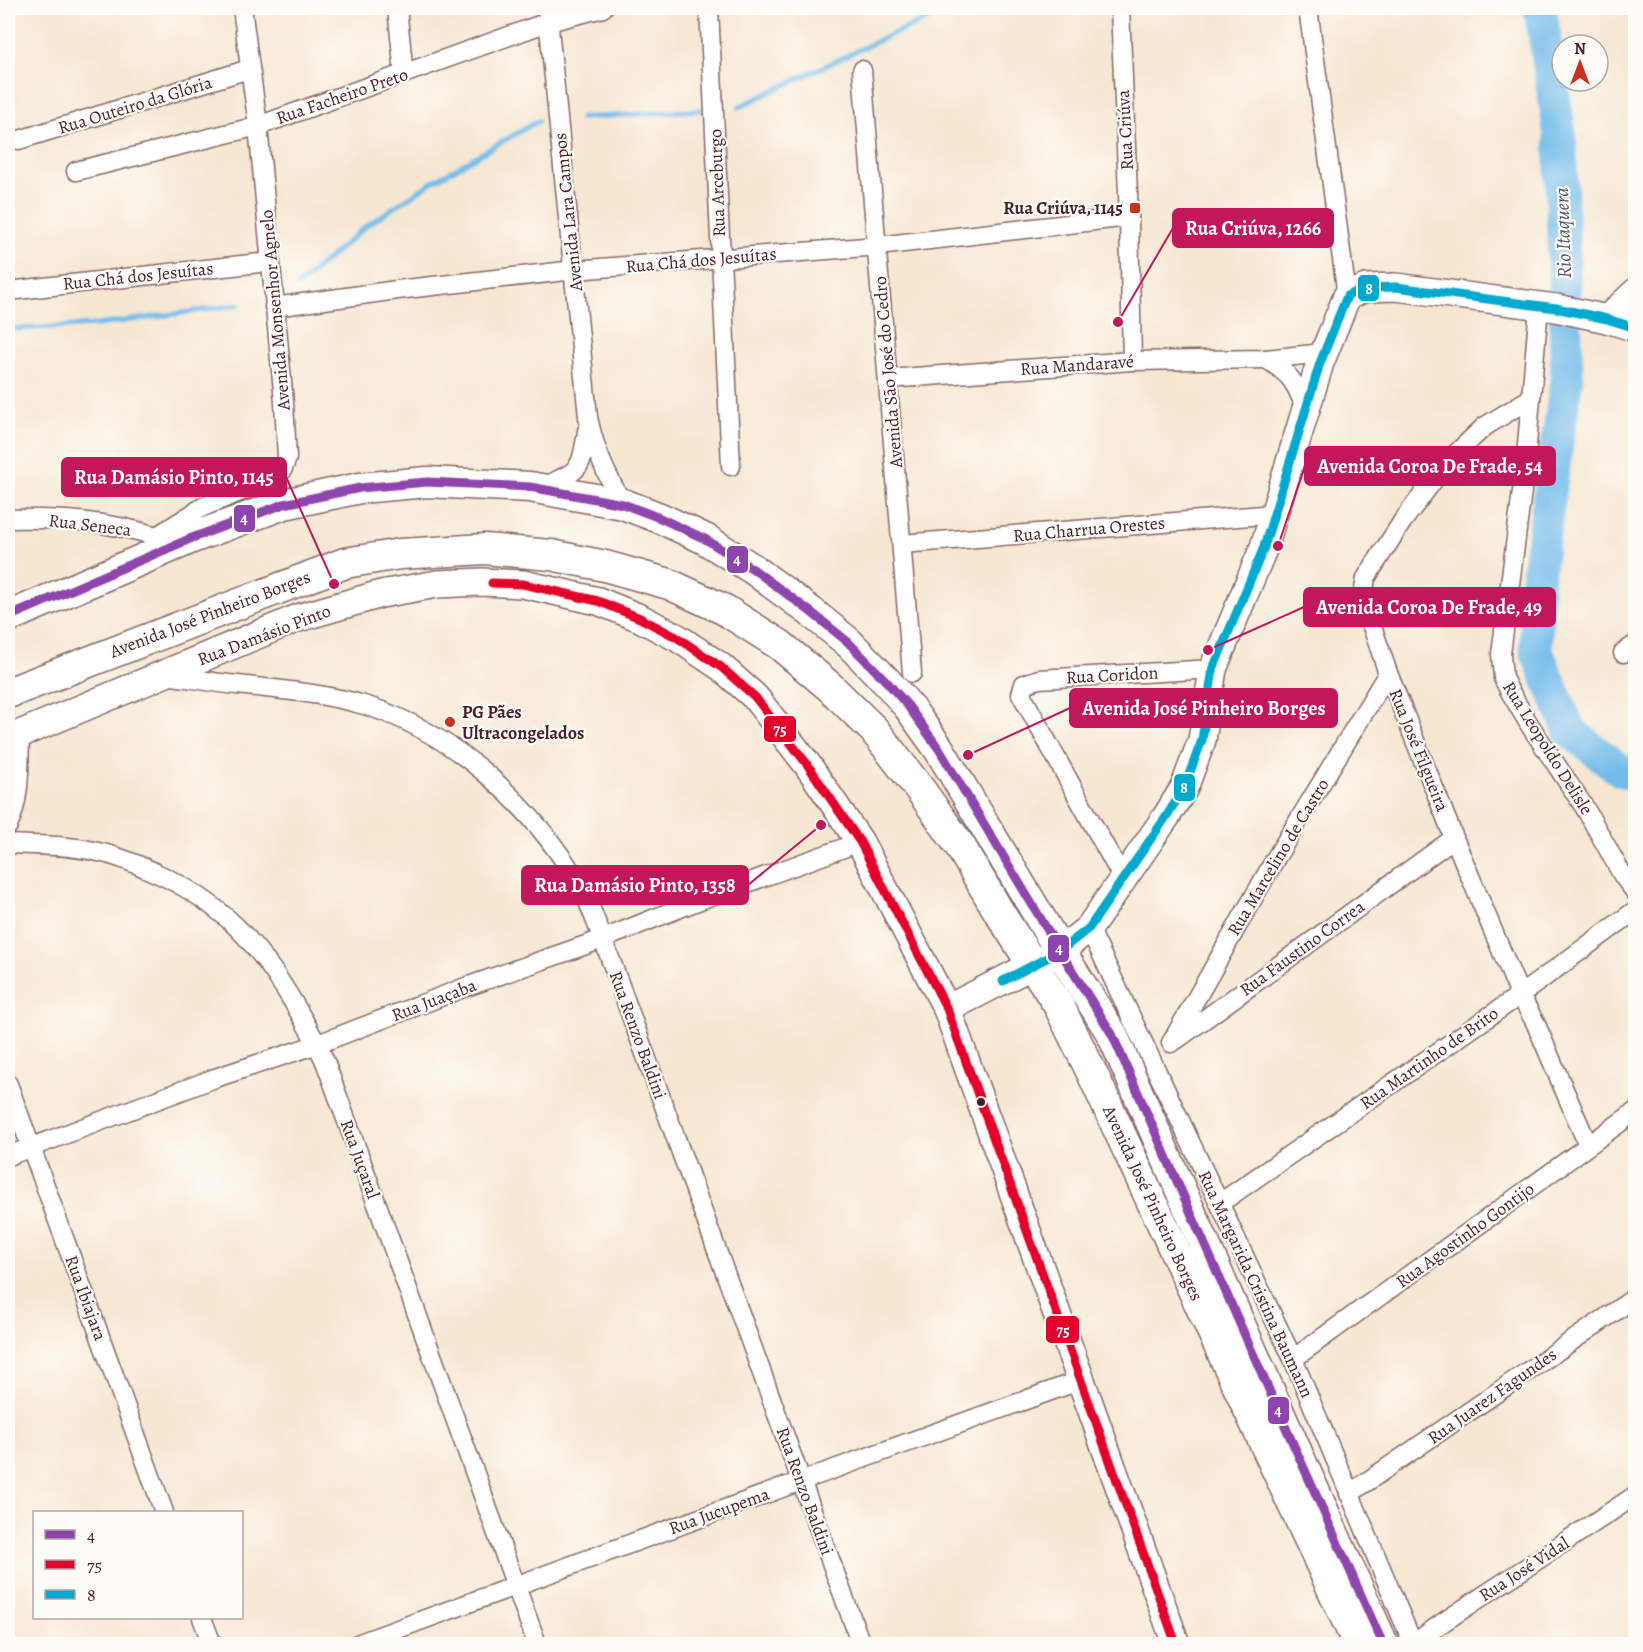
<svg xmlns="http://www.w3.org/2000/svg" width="1643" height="1652" viewBox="0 0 1643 1652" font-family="Alegreya,serif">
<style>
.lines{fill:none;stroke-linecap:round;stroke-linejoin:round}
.stream{stroke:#72bbea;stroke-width:5}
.river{stroke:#72bbea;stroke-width:33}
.street-casing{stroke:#866565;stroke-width:21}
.secondary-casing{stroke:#866565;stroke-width:30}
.primary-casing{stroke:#866565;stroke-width:33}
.street{stroke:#fff;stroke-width:18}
.secondary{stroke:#fff;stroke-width:27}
.primary{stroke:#fff;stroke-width:30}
.bus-1-casing{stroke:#fdfcf7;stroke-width:14}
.bus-2-casing{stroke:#fdfcf7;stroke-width:14}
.bus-3-casing{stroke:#fdfcf7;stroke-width:14}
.bus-1{stroke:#8e44ad;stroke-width:9}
.bus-2{stroke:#e4002b;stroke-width:9}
.bus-3{stroke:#00a9ce;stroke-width:9}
.poi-dot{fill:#c8321e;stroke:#fdfcf7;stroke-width:2}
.bus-dot{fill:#4a1f2b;stroke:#fdfcf7;stroke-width:2}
.labels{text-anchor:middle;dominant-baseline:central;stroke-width:4.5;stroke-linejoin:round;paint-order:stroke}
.street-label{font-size:18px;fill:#4a1f2b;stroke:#fdfcf7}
.poi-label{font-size:18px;font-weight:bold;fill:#4a1f2b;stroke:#fdfcf7;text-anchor:end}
.water-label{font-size:20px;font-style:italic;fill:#58566e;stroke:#fdfcf7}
.leader{fill:none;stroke:#c2185b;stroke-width:2}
.callout-dot{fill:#c2185b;stroke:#fdfcf7;stroke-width:2}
.callout{fill:#c2185b;stroke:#c2185b;stroke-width:2}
.callout-label{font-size:20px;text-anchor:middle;font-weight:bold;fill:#fff}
.line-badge{stroke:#fdfcf7;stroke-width:2}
.badge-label{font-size:16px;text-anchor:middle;font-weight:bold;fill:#fff}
</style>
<rect width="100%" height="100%" fill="#fdfcf7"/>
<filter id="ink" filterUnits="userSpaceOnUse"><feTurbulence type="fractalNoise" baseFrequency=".0167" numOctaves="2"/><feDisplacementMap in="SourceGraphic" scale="12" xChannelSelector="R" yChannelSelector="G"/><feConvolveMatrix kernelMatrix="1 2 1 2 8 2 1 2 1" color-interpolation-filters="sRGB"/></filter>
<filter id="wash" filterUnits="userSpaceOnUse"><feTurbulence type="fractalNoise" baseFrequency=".008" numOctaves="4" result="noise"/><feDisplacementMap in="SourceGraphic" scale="24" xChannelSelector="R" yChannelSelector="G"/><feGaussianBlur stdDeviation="1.35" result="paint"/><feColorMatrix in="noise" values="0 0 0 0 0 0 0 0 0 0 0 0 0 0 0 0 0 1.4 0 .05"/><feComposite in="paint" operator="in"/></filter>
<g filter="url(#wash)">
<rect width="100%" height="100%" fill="#f6e7d2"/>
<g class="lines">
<g class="stream">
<polyline points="739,107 890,35 955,8"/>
<polyline points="581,118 701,110"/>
<polyline points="298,285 366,226 432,182 538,121"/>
<polyline points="15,329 97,325 238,305"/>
</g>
<polyline class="river" points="1540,8 1560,135 1567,376 1537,581 1536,650 1570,731 1620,770 1636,775"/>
</g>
</g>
<g filter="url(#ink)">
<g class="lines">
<g class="street-casing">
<g id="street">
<polyline points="397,8 404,74"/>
<path d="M547 8 588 417C595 451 606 474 623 504"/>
<polyline points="709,8 731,466"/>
<polyline points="1120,8 1129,217 1132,361"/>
<polyline points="1308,8 1347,296"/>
<polyline points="862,70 912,673"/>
<polyline points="19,140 249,69"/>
<polyline points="76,171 258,126 548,22 603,8"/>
<polyline points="8,291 269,262"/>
<polyline points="1539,306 1525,468 1501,654 1503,678 1509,690 1529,724 1585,808 1623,876 1636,893"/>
<polyline points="274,307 397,290 575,270 878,246 1129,217"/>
<path d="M1266 359C1289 373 1296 382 1305 408"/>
<polyline points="888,379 1132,361 1266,359 1323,353"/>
<polyline points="1531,398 1484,427 1448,461 1402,522 1366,578 1364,589 1365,606 1388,673 1454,838 1520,995 1535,1022 1588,1145"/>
<path d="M542 488C579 469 581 474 587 431"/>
<path d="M8 519C64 518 103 521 157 536L162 547"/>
<polyline points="157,536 203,507 271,479 282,471 287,458 284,402 258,126 242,8"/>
<polyline points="902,544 1275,514"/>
<polyline points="1623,653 1636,644"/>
<path d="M166 675C190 678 214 683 238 685 281 690 322 693 364 705 455 732 535 808 582 889 590 904 596 923 603 939L861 1644"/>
<path d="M8 826C21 798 19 765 20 735"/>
<path d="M8 844C36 845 66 845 94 851 115 855 135 863 154 872 222 902 259 944 296 1007 307 1026 318 1044 326 1064L537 1644"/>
<polyline points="1123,879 1021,694 1024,684 1039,679 1213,669"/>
<polyline points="1089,928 1293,1359 1413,1644"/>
<polyline points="1176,1040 1454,838"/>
<polyline points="1171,1043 1277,856 1388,673"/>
<polyline points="8,1084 164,1512"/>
<polyline points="8,1156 215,1078 318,1044 466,987 603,939 700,900 860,842"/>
<polyline points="1220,1203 1520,995 1636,910"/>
<polyline points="1293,1359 1636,1111"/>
<polyline points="1349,1494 1636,1297"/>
<polyline points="202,1618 212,1644"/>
<polyline points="357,1644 801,1481 1081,1380"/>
<polyline points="1413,1644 1442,1623 1636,1495"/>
</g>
</g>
<g class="secondary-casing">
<g id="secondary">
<polyline points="1607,319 1636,292"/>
<polyline points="8,739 298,618 381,594 437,584 482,582 523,584 598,601 640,618 678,638 721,667 755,697 807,764 860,842 947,1009 1176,1644"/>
<polyline points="947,1009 1060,951 1089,928 1166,817 1184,788 1202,740 1213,669 1264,547 1320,363 1347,296 1366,288 1396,287 1556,308 1607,319 1636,328"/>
</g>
</g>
<g class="primary-casing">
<g id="primary">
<polyline points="8,617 192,538 284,504 360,488 427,482 530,487 623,504 660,518 705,539 753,569 811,612 848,642 887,682 908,706 939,749 1060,951 1112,1034 1273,1399 1383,1644"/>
<polyline points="8,693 345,563 400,554 485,549 551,555 605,566 669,584 725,610 780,645 830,687 874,730 922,792 960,846 999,912 1059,1006 1092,1073 1358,1644"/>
</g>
</g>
<use href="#street" class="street"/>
<use href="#secondary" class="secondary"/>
<use href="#primary" class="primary"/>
<g class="bus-1-casing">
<polyline id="bus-1" points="8,617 192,538 284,504 360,488 427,482 530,487 623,504 660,518 705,539 753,569 811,612 848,642 887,682 908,706 939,749 1060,951 1112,1034 1273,1399 1383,1644"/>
</g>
<g class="bus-2-casing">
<polyline id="bus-2" points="492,583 523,584 598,601 640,618 678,638 721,667 755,697 807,764 860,842 947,1009 1176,1644"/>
</g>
<g class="bus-3-casing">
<polyline id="bus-3" points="1003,981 1060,951 1089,928 1166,817 1184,788 1202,740 1213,669 1264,547 1320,363 1347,296 1366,288 1396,287 1556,308 1607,319 1636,328"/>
</g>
<use href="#bus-1" class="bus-1"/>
<use href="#bus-2" class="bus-2"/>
<use href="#bus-3" class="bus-3"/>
</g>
</g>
<g class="poi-dot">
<rect x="1129" y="202" width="12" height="12" rx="3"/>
<circle cx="450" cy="722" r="6"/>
</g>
<circle class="bus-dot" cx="981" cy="1102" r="5"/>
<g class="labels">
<g class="street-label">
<text transform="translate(342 96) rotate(-19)">Rua Facheiro Preto</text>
<text transform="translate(135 105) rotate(-17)">Rua Outeiro da Glória</text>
<text transform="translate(1125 130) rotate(-93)">Rua Criúva</text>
<text transform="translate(717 183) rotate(-92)">Rua Arceburgo</text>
<text transform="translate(568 212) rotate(-96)">Avenida Lara Campos</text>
<text transform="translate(701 260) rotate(-5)">Rua Chá dos Jesuítas</text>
<text transform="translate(138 276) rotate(-6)">Rua Chá dos Jesuítas</text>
<text transform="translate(275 310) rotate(-95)">Avenida Monsenhor Agnelo</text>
<text transform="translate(1077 365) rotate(-4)">Rua Mandaravé</text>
<text transform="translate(888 372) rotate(-95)">Avenida São José do Cedro</text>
<text transform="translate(90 525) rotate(7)">Rua Seneca</text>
<text transform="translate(1089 529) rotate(-5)">Rua Charrua Orestes</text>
<text transform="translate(210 614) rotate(-21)">Avenida José Pinheiro Borges</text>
<text transform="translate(264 635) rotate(-21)">Rua Damásio Pinto</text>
<text transform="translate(1112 675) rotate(-3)">Rua Coridon</text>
<text transform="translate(1548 748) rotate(58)">Rua Leopoldo Delisle</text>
<text transform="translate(1419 750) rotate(68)">Rua José Filgueira</text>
<text transform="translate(1278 857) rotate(-59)">Rua Marcelino de Castro</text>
<text transform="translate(1302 948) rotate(-36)">Rua Faustino Correa</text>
<text transform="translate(434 1000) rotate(-21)">Rua Juaçaba</text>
<text transform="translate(638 1035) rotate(70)">Rua Renzo Baldini</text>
<text transform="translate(1429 1058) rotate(-35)">Rua Martinho de Brito</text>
<text transform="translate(360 1159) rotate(70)">Rua Juçaral</text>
<text transform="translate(1153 1203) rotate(65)">Avenida José Pinheiro Borges</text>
<text transform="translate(1465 1235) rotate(-36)">Rua Agostinho Gontijo</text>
<text transform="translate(1256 1284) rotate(65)">Rua Margarida Cristina Baumann</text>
<text transform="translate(86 1298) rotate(70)">Rua Ibiajara</text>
<text transform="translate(1492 1396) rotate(-35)">Rua Juarez Fagundes</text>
<text transform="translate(805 1491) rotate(70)">Rua Renzo Baldini</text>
<text transform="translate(719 1511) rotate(-20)">Rua Jucupema</text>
<text transform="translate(1524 1569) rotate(-33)">Rua José Vidal</text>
</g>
<g class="poi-label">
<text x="1123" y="208">Rua Criúva, 1145</text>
<text x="462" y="712" text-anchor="start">PG Pães<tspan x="462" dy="21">Ultracongelados</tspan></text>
</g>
<g class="water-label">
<text transform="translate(1563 233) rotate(-92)">Rio Itaquera</text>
</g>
</g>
<path class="leader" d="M1118 322L1173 228M1278 546L1305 466M334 584L286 477M1208 650L1304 607M968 755L1070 708M821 825L748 885"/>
<g class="callout-dot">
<circle cx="1118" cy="322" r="6"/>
<circle cx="1278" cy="546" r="6"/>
<circle cx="334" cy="584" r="6"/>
<circle cx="1208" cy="650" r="6"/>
<circle cx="968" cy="755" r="6"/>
<circle cx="821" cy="825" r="6"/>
</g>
<g class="callout">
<rect x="1173" y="209" width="160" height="38" rx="6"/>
<rect x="1305" y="447" width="250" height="38" rx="6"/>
<rect x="62" y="458" width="224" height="38" rx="6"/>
<rect x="1304" y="588" width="251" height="38" rx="6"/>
<rect x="1070" y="689" width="267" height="38" rx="6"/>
<rect x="522" y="866" width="226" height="38" rx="6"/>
</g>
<g class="callout-label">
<text x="1253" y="235">Rua Criúva, 1266</text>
<text x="1430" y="473">Avenida Coroa De Frade, 54</text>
<text x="174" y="484">Rua Damásio Pinto, 1145</text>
<text x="1429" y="614">Avenida Coroa De Frade, 49</text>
<text x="1204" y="715">Avenida José Pinheiro Borges</text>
<text x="635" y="892">Rua Damásio Pinto, 1358</text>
</g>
<g class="line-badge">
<rect x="1357" y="274" width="23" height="28" rx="6" fill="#00a9ce"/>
<rect x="233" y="504" width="23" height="29" rx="6" fill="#8e44ad"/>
<rect x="726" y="545" width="23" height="29" rx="6" fill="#8e44ad"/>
<rect x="763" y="715" width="34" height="28" rx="6" fill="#e4002b"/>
<rect x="1173" y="773" width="23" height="29" rx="6" fill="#00a9ce"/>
<rect x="1047" y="934" width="23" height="29" rx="6" fill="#8e44ad"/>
<rect x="1045" y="1315" width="35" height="29" rx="6" fill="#e4002b"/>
<rect x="1267" y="1396" width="23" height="29" rx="6" fill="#8e44ad"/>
</g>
<g class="badge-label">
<text x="1369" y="294">8</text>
<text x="244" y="524">4</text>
<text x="737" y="565">4</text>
<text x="780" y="735">75</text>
<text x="1184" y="793">8</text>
<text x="1059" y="954">4</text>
<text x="1063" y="1336">75</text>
<text x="1278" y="1416">4</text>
</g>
<rect width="1643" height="1652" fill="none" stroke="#fdfcf7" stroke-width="30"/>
<rect x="33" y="1511" width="210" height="108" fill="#fdfcf7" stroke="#b5a4a5" stroke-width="1.5"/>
<rect x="45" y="1530" width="30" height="9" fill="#8e44ad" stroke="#b5a4a5" stroke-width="1.5"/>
<text x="87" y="1541" font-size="18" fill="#4a1f2b">4</text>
<rect x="45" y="1560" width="30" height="9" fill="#e4002b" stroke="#b5a4a5" stroke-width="1.5"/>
<text x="87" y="1571" font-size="18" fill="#4a1f2b">75</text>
<rect x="45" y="1590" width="30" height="9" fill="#00a9ce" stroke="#b5a4a5" stroke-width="1.5"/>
<text x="87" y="1601" font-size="18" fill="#4a1f2b">8</text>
<g transform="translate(1580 63)"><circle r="28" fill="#fdfcf7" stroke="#b5a4a5" stroke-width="1.5"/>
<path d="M0-4.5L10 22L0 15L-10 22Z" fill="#c8321e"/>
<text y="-9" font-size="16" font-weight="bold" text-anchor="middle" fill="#4a1f2b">N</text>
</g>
</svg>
